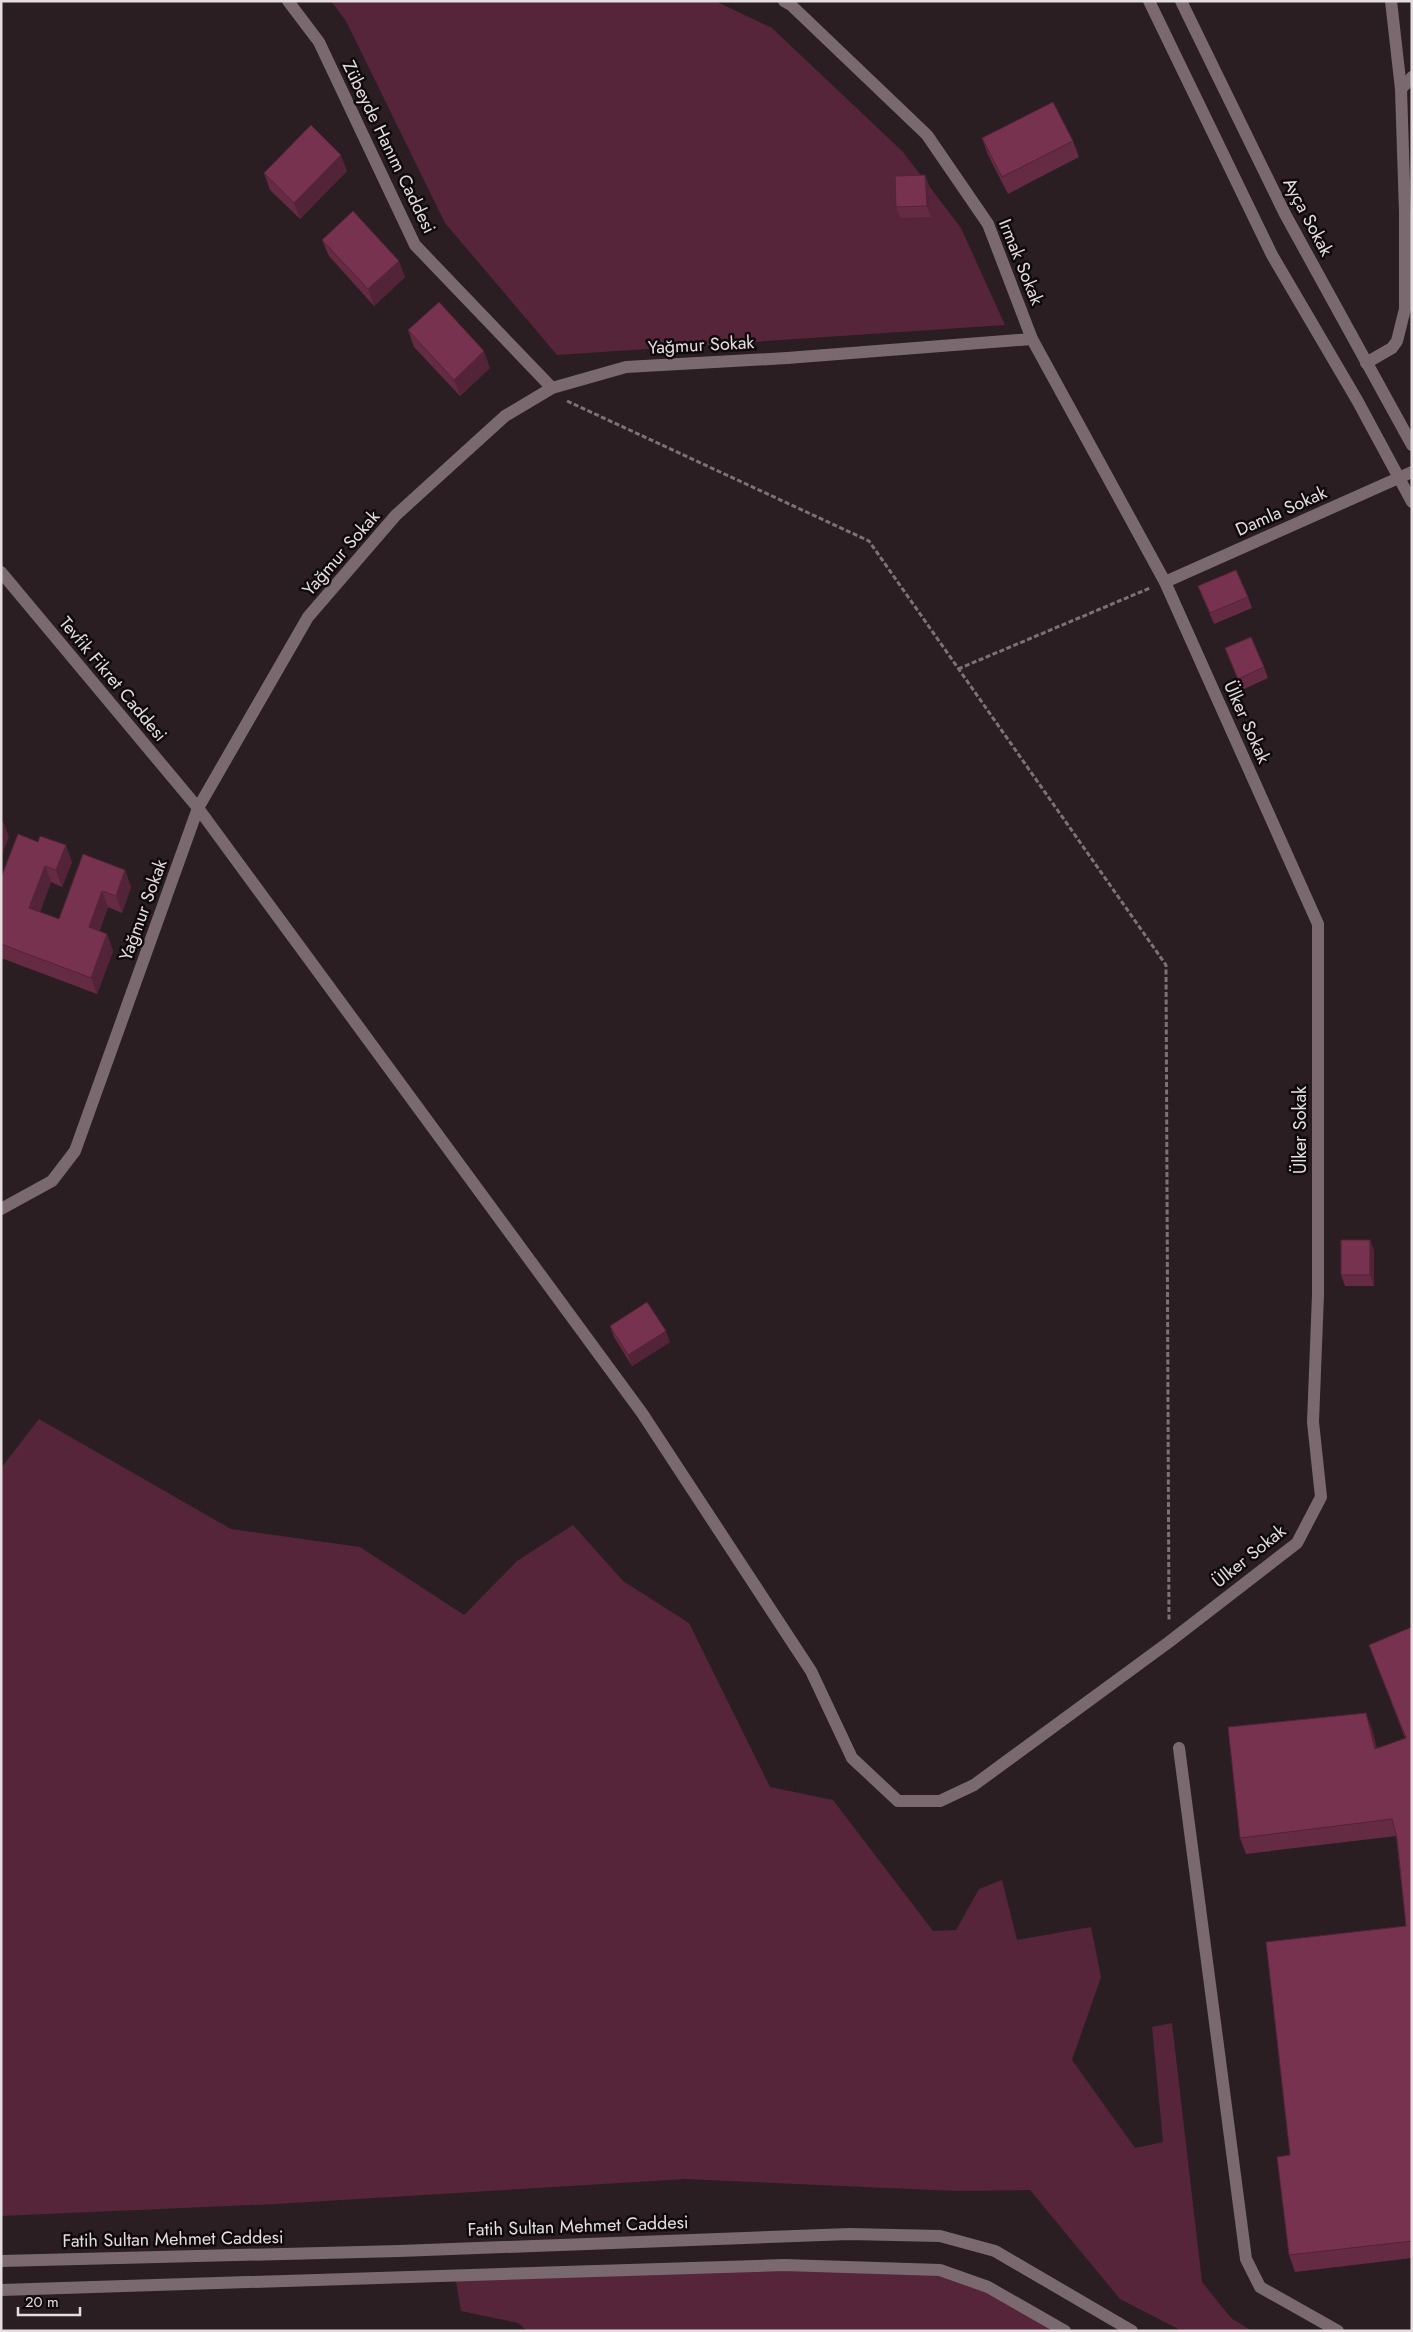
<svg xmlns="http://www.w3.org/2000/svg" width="1413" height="2332" viewBox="0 0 1413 2332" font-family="Jost,sans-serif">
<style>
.green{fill:#562539}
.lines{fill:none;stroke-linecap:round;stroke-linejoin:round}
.path{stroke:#7c7175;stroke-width:3;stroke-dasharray:5 2.5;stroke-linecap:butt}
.minor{stroke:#7a6a6f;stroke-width:12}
.wall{fill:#652b43}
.shaded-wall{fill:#532337}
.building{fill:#76324e;stroke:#532337}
.labels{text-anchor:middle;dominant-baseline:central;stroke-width:5;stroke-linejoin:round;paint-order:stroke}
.street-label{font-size:18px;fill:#e6dde0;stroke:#0f0a0c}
</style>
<rect width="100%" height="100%" fill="#2a1e22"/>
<g class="green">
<polygon points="331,1 715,1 772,28 903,152 961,228 1005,325 557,355 445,223 346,21"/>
<polygon points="39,1419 231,1529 360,1547 464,1615 517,1561 573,1525 623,1581 689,1623 770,1787 833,1800 933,1931 956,1930 979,1889 1002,1880 1017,1940 1091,1927 1101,1977 1072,2060 1135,2148 1163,2142 1152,2027 1172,2023 1202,2282 1231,2318 1252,2331 1182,2331 1120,2299 1030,2190 957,2191 685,2179 276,2204 1,2216 1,1468"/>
<polygon points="784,2265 940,2270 1065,2331 527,2331 518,2323 461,2311 455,2276"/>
</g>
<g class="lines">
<g class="path">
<polyline points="567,401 869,541 1166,965 1169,1621"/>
<polyline points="958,669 1150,588"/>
</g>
<g class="minor">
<polyline points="288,1 319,42 415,245 552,388"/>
<polyline points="1149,1 1272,255 1357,400 1412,502"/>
<polyline points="1181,1 1285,214 1412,445"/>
<polyline points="1391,1 1401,89"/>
<polyline points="1366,363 1392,348 1397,341 1405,309 1405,213 1401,89 1412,77"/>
<polyline points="1,572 198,808 642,1413 811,1671 852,1758 898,1801 940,1801 974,1785 1169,1642 1297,1543 1321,1497 1313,1422 1318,1295 1318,924 1165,582 1032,339 988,224 927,135 791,5 784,1"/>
<polyline points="1165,582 1412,472"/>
<polyline points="1,1209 52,1181 75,1151 198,808 308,617 396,515 505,416 552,388 626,367 787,358 1032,339"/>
<polyline points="1179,1748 1246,2259 1260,2287 1338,2331"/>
<polyline points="1,2261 399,2251 849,2234 940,2236 995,2251 1132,2331"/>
<polyline points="1,2290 784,2265 940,2270 988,2287 1065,2331"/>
</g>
</g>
<g class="wall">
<polygon points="982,138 1073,141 1079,157 1008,194 988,155"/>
<polygon points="347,171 300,219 270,190 264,173"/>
<polygon points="925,175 929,186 931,217 900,218 896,207"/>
<polygon points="322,240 405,277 374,306 329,256"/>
<polygon points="408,330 490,368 460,396 414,347"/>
<polygon points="1198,586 1248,597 1252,608 1214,624"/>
<polygon points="1225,648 1264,667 1268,678 1242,690"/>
<polygon points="18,834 72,862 62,887 51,882 40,912 59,919 125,870 131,887 122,913 108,907 99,931 107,934 113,951 97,994 1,958 1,878"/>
<polygon points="1370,1240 1374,1251 1374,1286 1345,1286 1341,1275"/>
<polygon points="610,1326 670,1342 632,1366 614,1337"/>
<polygon points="1412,1627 1412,2258 1295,2272 1289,2255 1290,2155 1406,1926 1396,1836 1246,1854 1240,1838 1372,1729 1377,1749 1405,1738 1369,1645"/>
</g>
<g class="shaded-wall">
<polygon points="341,155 347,171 300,219 294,203"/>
<polygon points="925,175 929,186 931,217 927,206"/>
<polygon points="399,261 405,277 374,306 368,289"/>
<polygon points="484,351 490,368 460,396 454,380"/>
<polygon points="3,821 9,837 1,857 1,824"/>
<polygon points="66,845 72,862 62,887 56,870"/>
<polygon points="45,866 51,882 35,925 29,908"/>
<polygon points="125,870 131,887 122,913 116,896"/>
<polygon points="102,891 108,907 95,944 89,927"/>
<polygon points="107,934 113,951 97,994 91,978"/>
<polygon points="1370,1240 1374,1251 1374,1286 1370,1275"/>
<polygon points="666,1331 670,1342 632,1366 628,1355"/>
<polygon points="1366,1713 1372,1729 1381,1766 1375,1749"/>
</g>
<g class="building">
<polygon points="1053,102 1073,141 1002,177 982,138"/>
<polygon points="311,125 341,155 294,203 264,173"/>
<polygon points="925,175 927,206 896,207 895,176"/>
<polygon points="353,211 399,261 368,289 322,240"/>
<polygon points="439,302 484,351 454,380 408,330"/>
<polygon points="1236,570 1248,597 1210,613 1198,586"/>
<polygon points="1251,637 1264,667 1238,679 1225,648"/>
<polygon points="18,834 38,842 40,836 66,845 56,870 45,866 29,908 59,919 83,854 125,870 116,896 102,891 89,927 107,934 91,978 1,944 1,878"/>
<rect x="1341" y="1240" width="29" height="35"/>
<polygon points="647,1302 666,1331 628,1355 610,1326"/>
<polygon points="1412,1627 1412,2241 1289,2255 1277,2157 1290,2155 1266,1942 1406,1926 1397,1838 1392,1819 1240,1838 1228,1727 1366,1713 1375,1749 1406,1738 1369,1645"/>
</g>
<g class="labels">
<g class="street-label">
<text transform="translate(389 147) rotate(64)">Zübeyde Hanım Caddesi</text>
<text transform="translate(1308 217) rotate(62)">Ayça Sokak</text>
<text transform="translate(1021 262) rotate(68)">Irmak Sokak</text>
<text transform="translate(701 345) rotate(-3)">Yağmur Sokak</text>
<text transform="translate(1281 511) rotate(-24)">Damla Sokak</text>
<text transform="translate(341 553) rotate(-49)">Yağmur Sokak</text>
<text transform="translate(113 679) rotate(50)">Tevfik Fikret Caddesi</text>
<text transform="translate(1247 722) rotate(66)">Ülker Sokak</text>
<text transform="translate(143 910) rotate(-70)">Yağmur Sokak</text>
<text transform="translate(1300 1130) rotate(-90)">Ülker Sokak</text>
<text transform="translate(1249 1556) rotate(-39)">Ülker Sokak</text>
<text transform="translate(578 2226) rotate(-2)">Fatih Sultan Mehmet Caddesi</text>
<text transform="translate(173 2239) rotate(-1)">Fatih Sultan Mehmet Caddesi</text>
</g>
</g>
<rect width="1413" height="2332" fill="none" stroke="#e6dde0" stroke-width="5"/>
<path d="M18 2307v8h62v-8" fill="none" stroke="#e6dde0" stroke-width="2.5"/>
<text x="25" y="2307" font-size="15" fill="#e6dde0" stroke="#0f0a0c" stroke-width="4" paint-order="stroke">20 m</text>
</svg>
